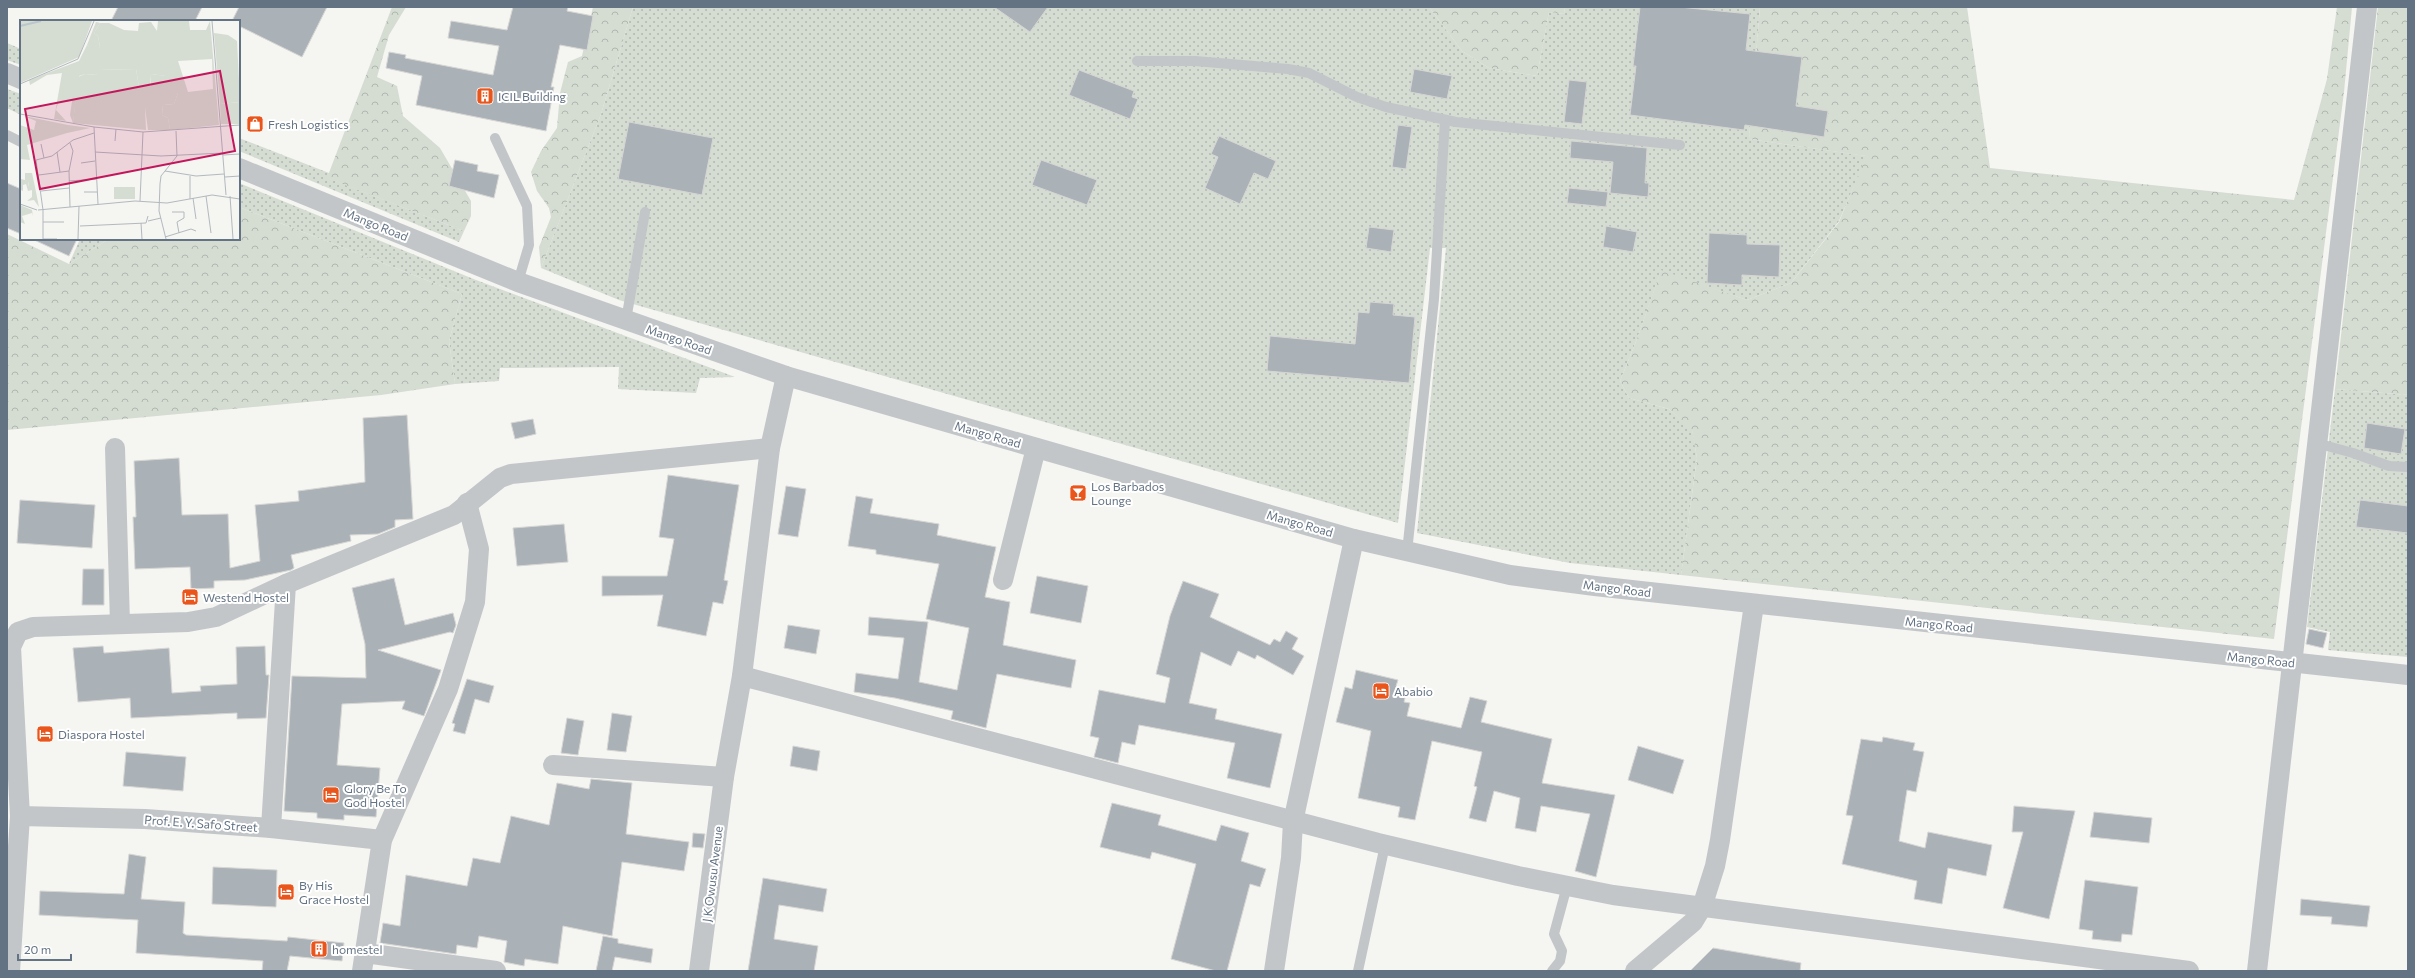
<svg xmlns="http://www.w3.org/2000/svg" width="2415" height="978" viewBox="0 0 2415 978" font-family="Commissioner,sans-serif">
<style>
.grass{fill:url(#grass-dots)}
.forest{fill:url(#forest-crowns)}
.building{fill:#aab1b7;stroke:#d6d6d4}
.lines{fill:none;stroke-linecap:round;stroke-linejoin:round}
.lane{stroke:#c2c6c9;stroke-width:10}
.street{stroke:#c2c6c9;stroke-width:20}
.labels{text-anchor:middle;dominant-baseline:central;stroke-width:4;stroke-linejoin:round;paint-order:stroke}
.poi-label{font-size:12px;fill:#637383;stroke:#fff;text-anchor:start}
.street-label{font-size:12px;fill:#637383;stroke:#fff}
.inset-river{fill:none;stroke:#bbc6cc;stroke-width:2}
.inset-road{fill:none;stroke:#b2b9be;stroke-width:1}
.view{fill:#c2185b;fill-opacity:0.15;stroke:#c2185b;stroke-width:2}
.inset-edge{fill:none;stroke:#637383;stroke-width:2}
</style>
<defs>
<pattern id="grass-dots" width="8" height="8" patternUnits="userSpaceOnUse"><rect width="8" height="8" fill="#d5dcd2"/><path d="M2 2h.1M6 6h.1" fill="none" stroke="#b0b7b0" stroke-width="1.8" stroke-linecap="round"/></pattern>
<pattern id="forest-crowns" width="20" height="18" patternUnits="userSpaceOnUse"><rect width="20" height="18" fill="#d5dcd2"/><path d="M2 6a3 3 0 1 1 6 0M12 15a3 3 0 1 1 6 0" fill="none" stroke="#b0b7b0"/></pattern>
</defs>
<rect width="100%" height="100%" fill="#f5f5f1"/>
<g class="grass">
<polygon points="633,7 1429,7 1462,51 1489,68 1537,76 1549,12 1564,14 1565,7 1760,7 1749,139 1867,156 1839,221 1791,283 1747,300 1661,271 1637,339 1620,381 1629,398 1669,409 1692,429 1697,458 1681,575 1570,563 1417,533 1446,248 1430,248 1398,523 619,300 541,268 601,114"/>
<polygon points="7,43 21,49 21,65 7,60"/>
<polygon points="7,89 21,94 21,115 7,108"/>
<polygon points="239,138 329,173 328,178 464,231 459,242 239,151"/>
<polygon points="239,183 476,280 735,377 700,378 696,393 618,389 619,367 500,368 499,381 455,384 449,341 462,294 239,207"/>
<polygon points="80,239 109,239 69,264"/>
<polygon points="2335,389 2408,395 2408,657 2328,650 2330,632 2307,627"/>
</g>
<g class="forest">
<polygon points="392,7 406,7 389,35 377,77 397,86 403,116 440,148 471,201 471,216 464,231 327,178"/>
<polygon points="593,7 633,7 601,114 541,268 539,247 551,217 549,208 537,191 531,172 541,151 557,128 560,93 568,62 582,56"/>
<polygon points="1429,7 1565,7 1564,14 1549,12 1537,76 1489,68 1462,51"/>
<polygon points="1760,7 1967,7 1990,168 2294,200 2327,79 2337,7 2352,7 2344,92 2274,639 1681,575 1697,458 1692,430 1669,409 1629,398 1620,381 1637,339 1661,270 1747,300 1791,283 1839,222 1866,156 1749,139"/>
<polygon points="2378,7 2408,7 2408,395 2335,389"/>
<polygon points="239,207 462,294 449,341 455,384 381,395 7,430 7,234 69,264 109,239 239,239"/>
</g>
<g class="building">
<polygon points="118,7 202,7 195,21 111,21"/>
<polygon points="239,7 327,7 302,57 239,26 239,21 232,21"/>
<polygon points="513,7 568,7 567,11 593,16 587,50 560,45 551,87 554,87 546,131 416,105 422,76 386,68 389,52 406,55 405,58 493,75 499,46 448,38 451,21 507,30"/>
<polygon points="994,7 1048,7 1030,32"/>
<polygon points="1640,7 1679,7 1750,14 1746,50 1802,57 1796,106 1828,111 1824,137 1745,125 1744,130 1630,115 1636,66 1633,66"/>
<polygon points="1414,69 1452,76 1447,99 1410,92"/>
<polygon points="1079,70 1134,91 1132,97 1138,99 1130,119 1069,95"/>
<polygon points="1569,80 1587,82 1582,124 1564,122"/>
<polygon points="629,122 713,138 702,195 618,179"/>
<polygon points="1398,125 1412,127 1406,169 1392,167"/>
<polygon points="1219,136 1276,161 1268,179 1254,173 1240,204 1205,188 1218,157 1211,154"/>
<polygon points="1571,141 1647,148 1645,183 1649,183 1648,197 1610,193 1613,162 1570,158"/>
<polygon points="455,160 478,165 477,171 499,175 494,198 449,186"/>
<polygon points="1041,160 1097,180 1087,205 1032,185"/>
<polygon points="7,183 21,189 21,234 7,228"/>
<polygon points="1569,188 1608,192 1606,207 1567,203"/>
<polygon points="1606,226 1637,232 1633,252 1603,247"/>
<polygon points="1369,227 1394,230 1391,252 1366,248"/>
<polygon points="1709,233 1747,235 1747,244 1780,245 1779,277 1742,275 1742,285 1707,283"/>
<polygon points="32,239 77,239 69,256"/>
<polygon points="1370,302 1394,304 1393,315 1415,317 1409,383 1267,371 1270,336 1355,344 1358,312 1369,313"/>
<polygon points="407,415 413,519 395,520 395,527 378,534 350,535 351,541 291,555 294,568 291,570 245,580 214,581 214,588 191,589 190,567 135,569 133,517 136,517 134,461 179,458 182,515 228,514 230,568 260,561 255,505 299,501 298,491 365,482 363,418"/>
<polygon points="533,419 536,434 515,439 511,423"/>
<polygon points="2367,423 2405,429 2401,454 2364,448"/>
<polygon points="668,475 739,485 724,580 728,581 723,604 713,602 706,636 657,626 663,595 602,596 602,576 667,576 674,539 659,537"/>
<polygon points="786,486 806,489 798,537 778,534"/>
<polygon points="856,496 873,499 870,513 939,524 937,535 996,547 985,597 1010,602 1003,645 1076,660 1071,688 997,674 986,728 951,719 953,711 895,698 854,692 856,673 898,679 904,638 868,635 869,617 928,622 919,682 957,690 969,628 926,619 939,564 876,554 876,550 848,546"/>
<polygon points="20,500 95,505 92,548 17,543"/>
<polygon points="2360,500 2408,506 2408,533 2356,527"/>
<polygon points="564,524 568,562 517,566 513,528"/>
<polygon points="83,569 104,569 104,605 82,605"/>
<polygon points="1037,576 1088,586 1081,623 1030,613"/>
<polygon points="394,578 405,625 453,613 456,625 453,633 450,632 378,650 441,670 424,716 402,709 405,701 342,704 337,765 380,768 376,817 344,815 344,820 317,818 317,813 284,811 292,676 366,678 365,644 352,588"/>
<polygon points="1183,581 1219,594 1210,617 1270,645 1274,639 1280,642 1286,631 1298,638 1292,649 1304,656 1293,675 1257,655 1255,659 1238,651 1231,666 1201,652 1189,703 1217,709 1215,719 1282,734 1270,788 1227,778 1235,743 1139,725 1135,745 1122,742 1118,763 1094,757 1099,738 1090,736 1099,690 1165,703 1170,678 1156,674 1170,616"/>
<polygon points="788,625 820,630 816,654 784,648"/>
<polygon points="2309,629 2327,633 2323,648 2306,644"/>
<polygon points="103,646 104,653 169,648 172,693 201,691 200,686 237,684 236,647 265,646 266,675 269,675 266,718 237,719 237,713 131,718 130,698 78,702 73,648"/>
<polygon points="1356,670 1398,680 1396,686 1402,688 1400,693 1406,694 1404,702 1410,703 1407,716 1461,728 1470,697 1487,701 1481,722 1552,739 1542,783 1615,795 1596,877 1575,871 1590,814 1541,806 1536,832 1515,828 1520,798 1494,791 1486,822 1469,818 1477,787 1474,786 1482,752 1432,741 1415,820 1398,817 1400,807 1358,798 1371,731 1336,722 1345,687 1352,689"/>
<polygon points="467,679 494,686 489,703 475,699 465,734 453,731 455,724 452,723"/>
<polygon points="612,713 632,716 626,752 607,750"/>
<polygon points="567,718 584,721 578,755 561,753"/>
<polygon points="1883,737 1915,743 1913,750 1924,752 1916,792 1907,790 1899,841 1925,848 1928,832 1992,845 1986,876 1948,868 1942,904 1914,899 1917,881 1842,864 1853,816 1846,815 1861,739 1882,742"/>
<polygon points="793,746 820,751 817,771 790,766"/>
<polygon points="1638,746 1684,760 1673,794 1628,780"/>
<polygon points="126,752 186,757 183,791 123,786"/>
<polygon points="591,779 632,783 626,834 689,842 684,871 622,862 612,936 563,926 558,964 525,959 524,966 504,962 507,941 479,936 477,948 457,945 456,954 380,943 383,923 400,926 406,875 467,886 473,858 500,863 511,816 549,825 557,783 589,789"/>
<polygon points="1112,803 1161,815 1158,825 1216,841 1221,825 1249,833 1241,861 1266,869 1260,887 1250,884 1227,971 1216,971 1171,959 1196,864 1152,852 1150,859 1100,847"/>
<polygon points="2014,806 2075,811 2049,919 2003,908 2023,832 2012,832"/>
<polygon points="2094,812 2152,818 2149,843 2090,837"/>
<polygon points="693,833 705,834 703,848 692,847"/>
<polygon points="129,854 146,857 141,899 185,902 183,933 186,935 287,941 288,937 344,943 342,961 290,956 287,971 262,971 263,961 136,953 138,920 39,915 40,891 124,894"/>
<polygon points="213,867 277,870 276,907 212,904"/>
<polygon points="763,878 827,889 823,912 779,905 774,939 818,946 814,971 748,971"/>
<polygon points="2085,880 2138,887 2132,935 2122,934 2121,942 2092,939 2093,931 2079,929"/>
<polygon points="2301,899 2370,906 2367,927 2331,924 2332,917 2300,915"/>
<polygon points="603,936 618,939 618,943 653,949 651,963 615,957 612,971 596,971"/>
<polygon points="1713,948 1801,963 1800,971 1690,971"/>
</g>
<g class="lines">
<g class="lane">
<polyline points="1137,61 1195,61 1288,69 1309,73 1357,97 1386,107 1456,122 1680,145"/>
<polyline points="7,135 21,142"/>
<polyline points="495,138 527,206 529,245 518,282"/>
<polyline points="626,320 645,212"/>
<polyline points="2316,443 2353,453 2389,466 2408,467"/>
<polyline points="1407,552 1434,299 1445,120"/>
<polyline points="1358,971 1385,845"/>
<polyline points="1552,971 1560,961 1562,951 1554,934 1567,886"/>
</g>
<g class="street">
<polyline points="7,73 21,79"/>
<polyline points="239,168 518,282 786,376 1354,539 1510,575 1595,586 2408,675"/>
<polyline points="115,448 120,624"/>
<polyline points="1003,580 1036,448"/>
<polyline points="742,676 1378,843 1518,876 1613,895 2189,971"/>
<polyline points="553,765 724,777"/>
<polyline points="20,816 145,819 271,828 382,840"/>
<polyline points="271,828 286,584"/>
<polyline points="365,953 496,971"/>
<polyline points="10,971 20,816 11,647 18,632 33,627 188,622 216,617 286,584 454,515 500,478 511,474 770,448"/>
<polyline points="362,971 382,840 448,689 475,602 479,549 467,503"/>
<polyline points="699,971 724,777 742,676 770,448 786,376"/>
<polyline points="1274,971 1291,858 1293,822 1354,539"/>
<polyline points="1635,971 1693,922 1702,907 1715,866 1720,840 1754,604"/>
<polyline points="2257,971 2367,7"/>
</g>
</g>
<defs>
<g id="building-square" transform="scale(0.9)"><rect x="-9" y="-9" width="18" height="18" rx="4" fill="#ea551c" stroke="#fff"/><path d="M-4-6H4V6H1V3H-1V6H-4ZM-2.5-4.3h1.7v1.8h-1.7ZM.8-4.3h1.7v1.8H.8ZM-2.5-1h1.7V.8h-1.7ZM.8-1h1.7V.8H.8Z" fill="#fff"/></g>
<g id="shop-square" transform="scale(0.9)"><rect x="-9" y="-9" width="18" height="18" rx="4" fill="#ea551c" stroke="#fff"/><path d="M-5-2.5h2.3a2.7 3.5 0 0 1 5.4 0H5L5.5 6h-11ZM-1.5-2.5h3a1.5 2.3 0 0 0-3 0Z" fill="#fff"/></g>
<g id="bar-square" transform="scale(0.9)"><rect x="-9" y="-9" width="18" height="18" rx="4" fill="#ea551c" stroke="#fff"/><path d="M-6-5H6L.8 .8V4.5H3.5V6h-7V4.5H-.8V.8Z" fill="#fff"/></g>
<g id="hotel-square" transform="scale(0.9)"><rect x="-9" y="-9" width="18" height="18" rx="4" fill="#ea551c" stroke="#fff"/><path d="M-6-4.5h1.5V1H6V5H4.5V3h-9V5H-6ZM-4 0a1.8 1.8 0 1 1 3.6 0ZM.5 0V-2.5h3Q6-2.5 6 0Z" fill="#fff"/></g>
</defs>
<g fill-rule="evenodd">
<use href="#building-square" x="485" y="96"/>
<use href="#shop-square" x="255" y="124"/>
<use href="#bar-square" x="1078" y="493"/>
<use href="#hotel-square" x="190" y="597"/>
<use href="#hotel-square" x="1381" y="691"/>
<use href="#hotel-square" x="45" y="734"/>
<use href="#hotel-square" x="331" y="795"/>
<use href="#hotel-square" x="286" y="892"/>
<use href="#building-square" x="319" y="949"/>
</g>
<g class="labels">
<g class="poi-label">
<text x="498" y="96">ICIL Building</text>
<text x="268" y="124">Fresh Logistics</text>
<text x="1091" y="486">Los Barbados<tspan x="1091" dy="14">Lounge</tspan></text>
<text x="203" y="597">Westend Hostel</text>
<text x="1394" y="691">Ababio</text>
<text x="58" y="734">Diaspora Hostel</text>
<text x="344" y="788">Glory Be To<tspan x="344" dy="14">God Hostel</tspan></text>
<text x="299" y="885">By His<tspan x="299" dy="14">Grace Hostel</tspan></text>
<text x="332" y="949">homestel</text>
</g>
<g class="street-label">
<text transform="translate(376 224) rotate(22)">Mango Road</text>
<text transform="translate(679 339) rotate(19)">Mango Road</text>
<text transform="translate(988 434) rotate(16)">Mango Road</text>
<text transform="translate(1300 523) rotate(16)">Mango Road</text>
<text transform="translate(1617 588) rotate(7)">Mango Road</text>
<text transform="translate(1939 624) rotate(6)">Mango Road</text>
<text transform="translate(2261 659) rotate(6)">Mango Road</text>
<text transform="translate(201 823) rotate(4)">Prof. E. Y. Safo Street</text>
<text transform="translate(712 874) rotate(-83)">J K Owusu Avenue</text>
</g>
</g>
<g transform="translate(20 20)">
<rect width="220" height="220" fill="#f5f5f1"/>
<path d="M76 2 80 3 74 13 78 16 80 27 74 32 67 25ZM116 49 119 67 131 66V54L147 56 158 73 154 84 143 85 142 95 148 98 150 110H128L125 87 126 110 53 103 58 57 65 54 78 55V50ZM220 82V104H201L200 84ZM4 96 48 105 70 108 47 113 46 110 18 106 14 110 16 101ZM1 159 9 161 8 167H15L19 187 14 180 7 181 12 177V170L8 171 6 164 3 165V171L1 170ZM0 185 12 190 13 196 12 193 2 196 5 204 0 202Z" fill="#d5dcd2"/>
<path d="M0 1H72L59 37 0 63ZM138 1H169L170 10H186L190 1 199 105 150 110 148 98 142 95 143 85 154 84 158 73H148L146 56 131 54 130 71H126L119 67 116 49 79 50 78 55 65 54 59 56 53 103 50 95 52 81 39 82 37 86 36 90 46 101 34 99 42 53 27 55 10 65 9 60 59 41 67 25 74 31 80 27 78 16 74 13 80 3H89L104 10 118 11 119 3 131 2 137 11ZM192 39 193 69 168 72 158 41ZM194 13 208 15 217 21 220 82 200 84ZM20 101 47 106V113L7 125 10 140 0 139V105L14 110ZM5 153H12L15 167H8L9 162 5 160Z" fill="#d5dcd2" fill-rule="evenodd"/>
<path d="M94 167H115V179H94Z" fill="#d5dcd2"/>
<path class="inset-river" d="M0 6 21 1"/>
<path class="inset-road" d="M192 1 206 175M0 64 58 39 74 1M0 94 74 107 123 112 220 105M74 107 78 184M95 121 96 109M50 123 53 131 49 151 50 187M21 124 24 138M37 132 40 152M75 132 141 136 203 133M203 135 220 134M61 143 75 141M145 151 176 156 204 154M19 155 49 151M205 157 220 156M49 161 77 159M21 171 49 168M64 172H77M186 176 191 213M210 176 213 219M173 178 176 199M170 179V156M120 181 123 112M0 184 17 190M18 190 115 181 147 183 192 175 220 179M152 192H164V198L157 202 159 213M128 201 141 198M23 202H44M121 203 122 219M60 206 126 203 128 196M145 217 171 209 176 211M23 219V190L16 140 32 136 53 120 74 113M23 219H37M58 219 59 186M146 219 139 191 140 164 141 156 157 136 156 111"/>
<path class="view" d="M200 51 215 131 20 169 5 89Z"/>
<rect width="220" height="220" class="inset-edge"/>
</g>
<rect width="2415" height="978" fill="none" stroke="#637383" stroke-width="16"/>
<path d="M18 954v6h53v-6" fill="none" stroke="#637383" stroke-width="2"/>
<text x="24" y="954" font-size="12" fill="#637383" stroke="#ffffff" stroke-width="3" paint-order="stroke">20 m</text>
</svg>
